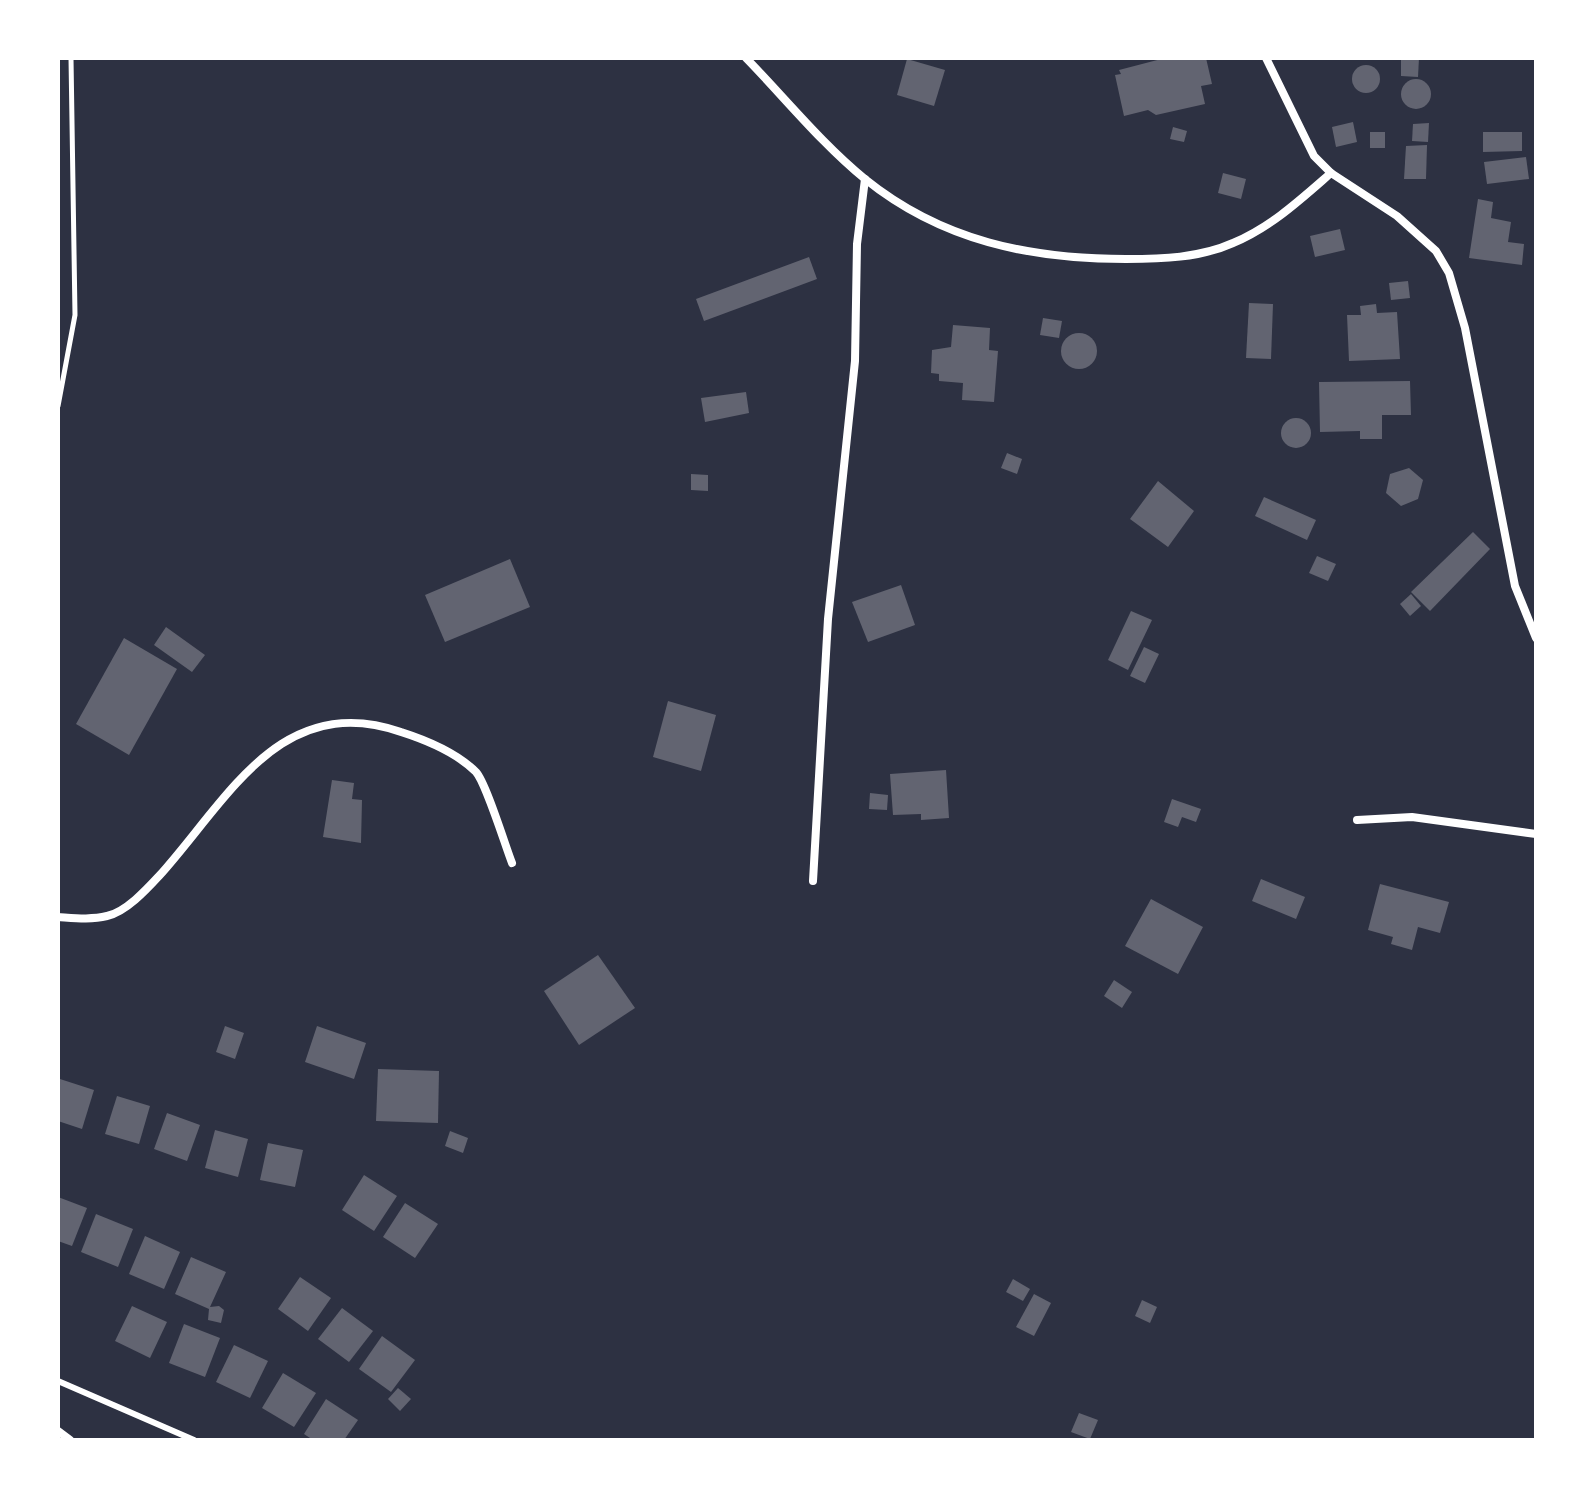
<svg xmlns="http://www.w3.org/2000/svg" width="1594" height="1498" viewBox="0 0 1594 1498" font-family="'Noto Sans',sans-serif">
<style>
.building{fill:#626471}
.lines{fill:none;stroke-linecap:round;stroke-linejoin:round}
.path{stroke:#fff;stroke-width:5}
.service{stroke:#fff;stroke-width:6}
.minor{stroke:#fff;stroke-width:8}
</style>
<rect width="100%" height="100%" fill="#2d3142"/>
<g class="building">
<polygon points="1165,58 1206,58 1212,84 1201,86 1205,104 1156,115 1148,110 1124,116 1115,75 1121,74 1119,70"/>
<polygon points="1401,58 1419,58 1418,77 1401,76"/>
<polygon points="907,59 945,70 934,106 897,95"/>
<circle cx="1366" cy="79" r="14"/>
<circle cx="1416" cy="94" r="15"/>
<polygon points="1353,122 1357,142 1336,147 1332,127"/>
<polygon points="1429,123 1428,142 1412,141 1413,124"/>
<polygon points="1173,127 1187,131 1184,142 1170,139"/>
<rect x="1370" y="132" width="15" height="16"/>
<polygon points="1483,132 1522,132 1522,151 1483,152"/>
<polygon points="1427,145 1426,179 1404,179 1406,146"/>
<polygon points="1526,157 1529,179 1487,184 1484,162"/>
<polygon points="1223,173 1246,179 1241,199 1218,193"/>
<polygon points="1478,199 1493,202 1491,218 1511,222 1508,242 1524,244 1522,265 1469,258"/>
<polygon points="1340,229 1345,250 1315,257 1310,236"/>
<polygon points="809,257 817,279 704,321 696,299"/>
<polygon points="1408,281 1410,298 1391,300 1389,283"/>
<polygon points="1249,303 1273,304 1271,359 1246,358"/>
<polygon points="1376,304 1377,313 1397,312 1400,359 1349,361 1347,315 1361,315 1360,306"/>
<polygon points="1043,318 1062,321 1059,338 1040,335"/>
<polygon points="953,325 990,328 989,350 998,351 994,402 962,400 963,383 939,381 939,374 931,373 932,350 951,347"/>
<circle cx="1079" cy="351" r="18"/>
<polygon points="1410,381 1411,415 1382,415 1382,439 1360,439 1360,431 1320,432 1319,382"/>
<polygon points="746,392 749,413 705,422 701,398"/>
<circle cx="1296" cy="433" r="15"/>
<polygon points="1007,453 1022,459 1017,474 1001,468"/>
<polygon points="1409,468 1423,480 1418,499 1401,506 1386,493 1390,474"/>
<polygon points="691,474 708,475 708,491 691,490"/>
<polygon points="1158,481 1194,511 1168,547 1130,519"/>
<polygon points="1264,497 1316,520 1307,540 1255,516"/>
<polygon points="1473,532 1490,549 1430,611 1411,592"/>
<polygon points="1317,556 1336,564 1328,581 1309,573"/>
<polygon points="510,559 530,607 445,642 425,595"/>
<polygon points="901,585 915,625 868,642 852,602"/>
<polygon points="1411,594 1421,606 1410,616 1400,604"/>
<polygon points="1131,611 1152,620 1128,670 1108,660"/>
<polygon points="166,627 205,655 192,672 154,645"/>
<polygon points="124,638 177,669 129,755 76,724"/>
<polygon points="1144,647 1159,654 1145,683 1130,676"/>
<polygon points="668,701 716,715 701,771 653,757"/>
<polygon points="946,770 949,818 921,820 921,814 893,815 890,774"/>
<polygon points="332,780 354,783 352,799 362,800 361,843 323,837"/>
<polygon points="870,793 888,795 887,810 869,809"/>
<polygon points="1172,799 1201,809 1196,822 1182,817 1178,827 1164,822"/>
<polygon points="1261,879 1305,897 1296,919 1252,901"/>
<polygon points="1380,884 1449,902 1440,933 1418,927 1412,950 1391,944 1393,937 1368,930"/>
<polygon points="1151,899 1203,927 1178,974 1125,946"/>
<polygon points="598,955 635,1008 579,1045 544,991"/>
<polygon points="1114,980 1132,992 1122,1008 1104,996"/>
<polygon points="225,1026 244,1033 235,1059 216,1052"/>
<polygon points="317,1026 366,1043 354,1079 305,1062"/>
<polygon points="378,1069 439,1071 438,1123 376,1121"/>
<polygon points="60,1079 94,1090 82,1129 58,1121"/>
<polygon points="117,1096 150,1106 139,1144 105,1134"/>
<polygon points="167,1113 200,1125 187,1161 154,1149"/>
<polygon points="215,1130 248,1139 238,1177 205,1168"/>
<polygon points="450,1131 468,1138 463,1153 445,1146"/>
<polygon points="268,1143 303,1150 295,1187 260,1180"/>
<polygon points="364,1175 397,1196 374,1231 342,1210"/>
<polygon points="58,1197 87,1208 72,1246 58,1241"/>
<polygon points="405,1203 438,1224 415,1258 383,1237"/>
<polygon points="96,1214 133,1229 118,1267 81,1252"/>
<polygon points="145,1236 180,1252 164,1289 129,1274"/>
<polygon points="191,1257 226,1272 210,1307 219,1306 224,1310 221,1323 208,1320 209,1309 175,1294"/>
<polygon points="300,1277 331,1298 308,1331 278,1309"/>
<polygon points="1013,1279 1030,1289 1023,1301 1006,1292"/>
<polygon points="1034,1294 1051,1303 1034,1336 1016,1327"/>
<polygon points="1142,1300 1157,1307 1150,1323 1135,1316"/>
<polygon points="132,1306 167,1322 150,1358 115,1341"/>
<polygon points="342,1308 373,1331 349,1362 318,1339"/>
<polygon points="184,1324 220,1338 205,1377 169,1363"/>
<polygon points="382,1336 415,1360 391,1392 359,1369"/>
<polygon points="234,1345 268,1361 250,1398 216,1382"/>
<polygon points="283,1373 316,1393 294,1427 262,1408"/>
<polygon points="398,1388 411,1399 400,1411 388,1399"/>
<polygon points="326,1399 358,1420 344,1440 313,1440 304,1434"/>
<polygon points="1079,1413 1098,1420 1090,1439 1071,1432"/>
</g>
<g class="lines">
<polyline class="path" points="58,406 75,315 71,58"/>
<polyline class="service" points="58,1381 194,1440"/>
<g class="minor">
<path d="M746 58C785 98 822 144 865 179 942 241 1030 259 1126 259 1161 259 1200 258 1233 243 1271 227 1300 200 1331 173"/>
<polyline points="1266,58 1314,156 1331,173 1397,216 1436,251 1449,273 1465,328 1515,586 1536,638"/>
<polyline points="1357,820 1412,817 1536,834"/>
<polyline points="813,881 828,619 855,361 857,244 865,179"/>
<path d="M58 917C74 918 91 920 107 916 126 912 147 889 159 876 227 801 280 690 401 732 426 740 457 753 476 772 486 783 505 845 512 863"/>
<polyline points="58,1431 70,1440"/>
</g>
</g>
<rect width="1594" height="1498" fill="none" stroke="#ffffff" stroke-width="120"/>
</svg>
